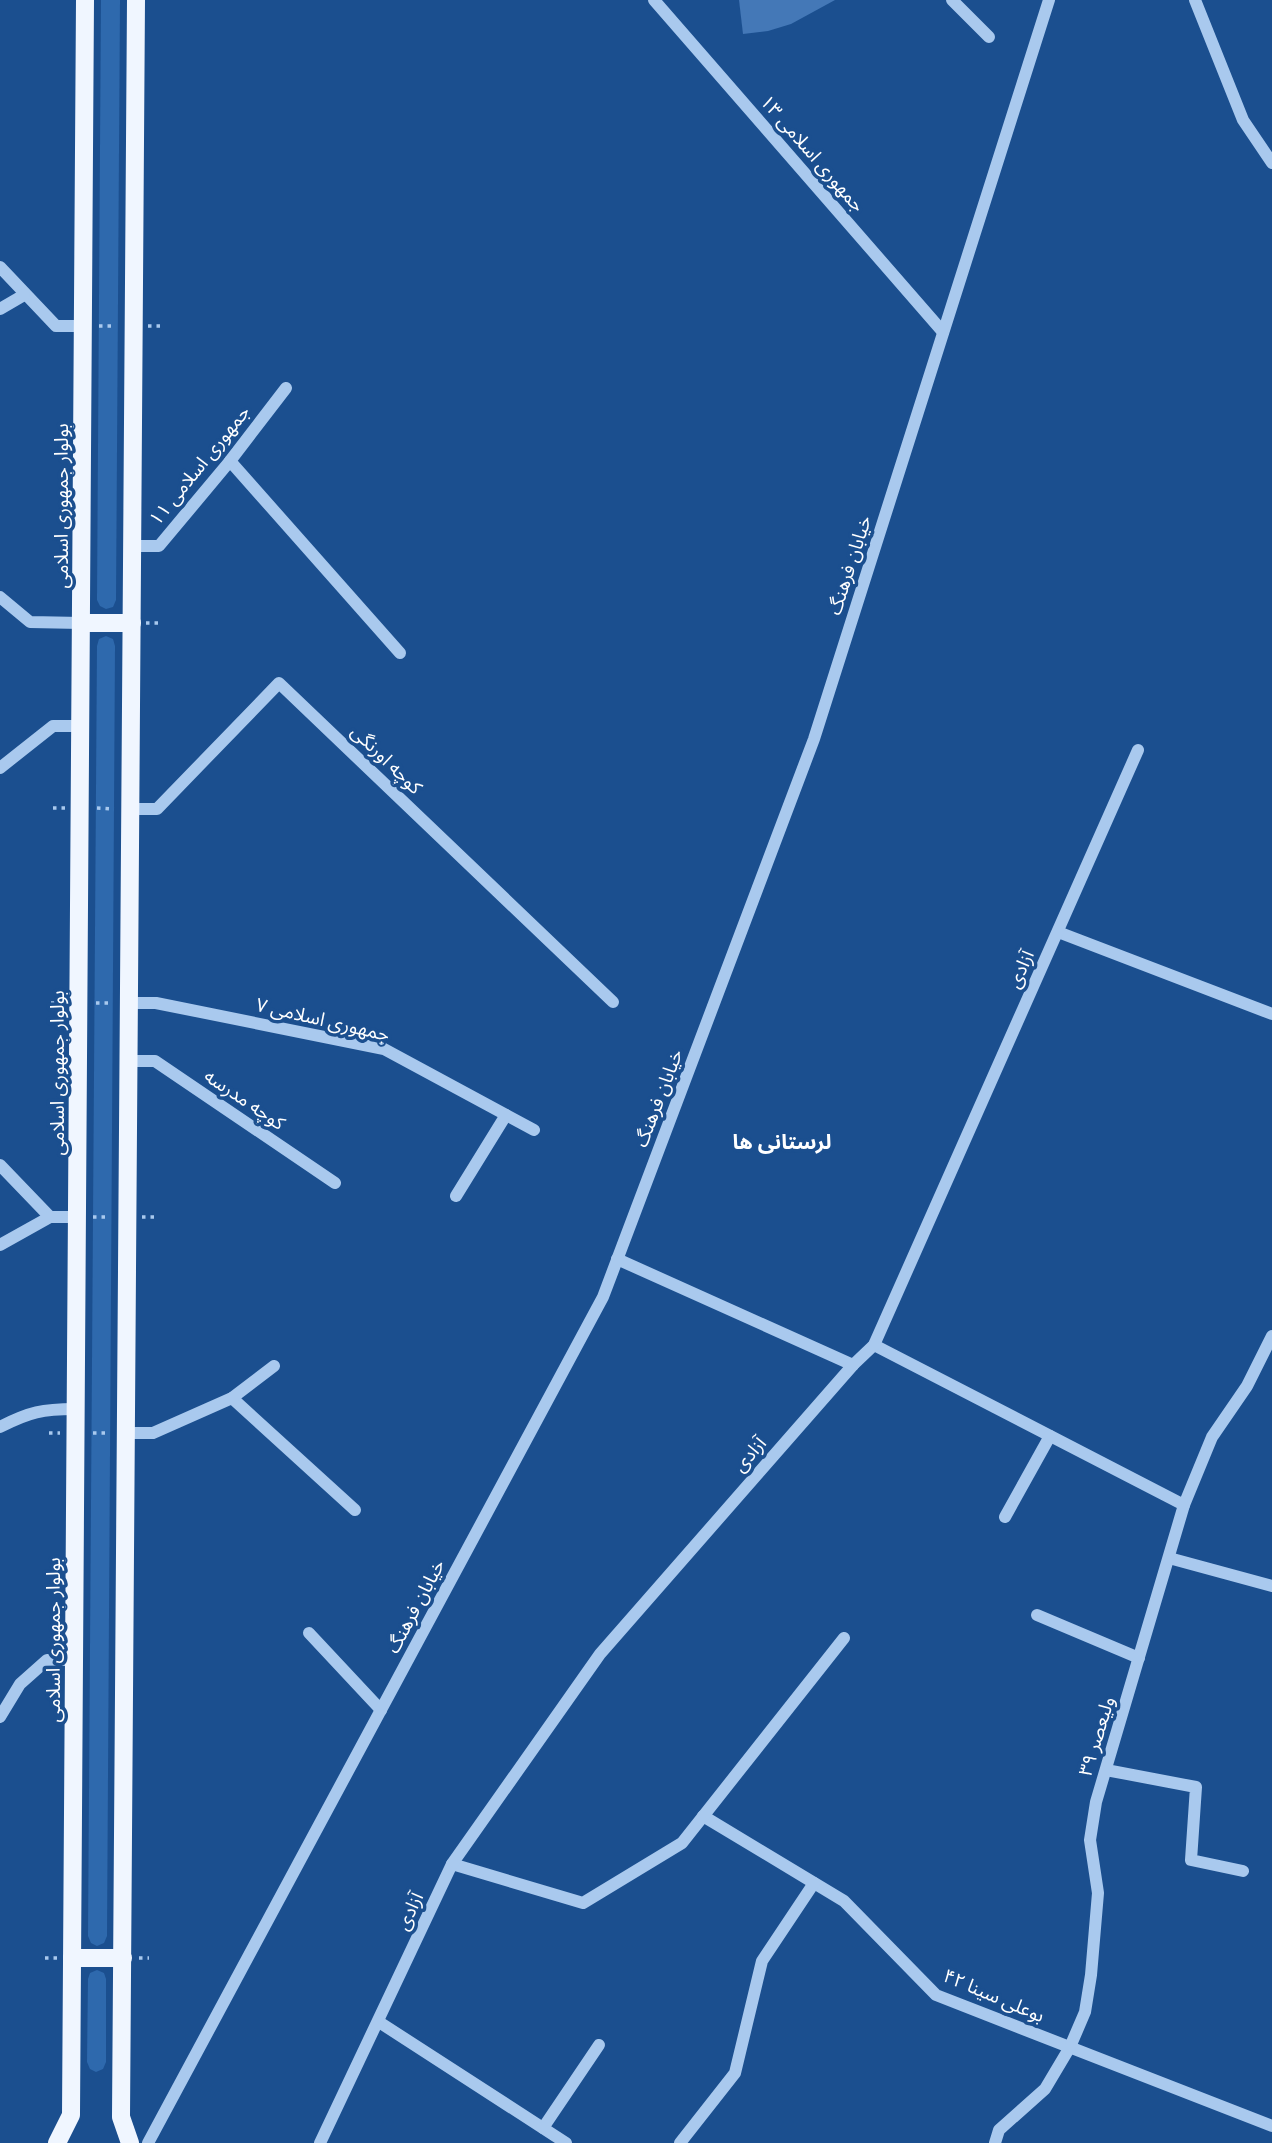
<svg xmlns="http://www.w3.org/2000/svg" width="1272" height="2143" viewBox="0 0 1272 2143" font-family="Ubuntu,'Noto Sans Arabic',sans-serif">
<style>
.green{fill:#2e69ad}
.building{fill:#4478b7}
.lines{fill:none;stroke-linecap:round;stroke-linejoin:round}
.path{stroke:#a9c9ee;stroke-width:3.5;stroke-dasharray:3.5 5;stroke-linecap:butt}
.minor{stroke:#a9c9ee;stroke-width:12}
.major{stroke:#f0f6ff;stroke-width:18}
.labels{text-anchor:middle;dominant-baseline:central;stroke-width:7;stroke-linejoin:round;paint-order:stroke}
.street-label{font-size:19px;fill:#fff;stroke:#1b4f8f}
.neighbourhood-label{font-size:21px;font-weight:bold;fill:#fff;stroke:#1b4f8f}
</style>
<rect width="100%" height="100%" fill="#1b4f8f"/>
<g class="green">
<polygon points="101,0 120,0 116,600 113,607 106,609 100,606 97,600"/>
<polygon points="106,636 113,639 115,646 107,1936 104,1943 97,1946 91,1943 88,1936 97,646 99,639"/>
<polygon points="97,1970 104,1973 106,1979 106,2062 103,2069 96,2072 90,2069 87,2062 88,1979 90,1973"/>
</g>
<polygon class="building" points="739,0 835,0 791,24 768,31 743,34"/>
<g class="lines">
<g class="path">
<polyline points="99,326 116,326"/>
<polyline points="148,326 160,326"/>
<polyline points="146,623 158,623"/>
<polyline points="53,808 65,808"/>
<polyline points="97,808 114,809"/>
<polyline points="51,1003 60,1003"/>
<polyline points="96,1003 113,1003"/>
<polyline points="93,1217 110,1217"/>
<polyline points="142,1217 154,1217"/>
<polyline points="49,1433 60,1433"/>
<polyline points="93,1433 109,1433"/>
<polyline points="45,1958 57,1958"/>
<polyline points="139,1958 149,1958"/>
</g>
<g class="minor">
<polyline points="654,0 943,332"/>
<polyline points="952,0 989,37"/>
<polyline points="1195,0 1243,120 1272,163"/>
<polyline points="0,267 56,326 83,326"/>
<polyline points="0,309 24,295"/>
<polyline points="230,461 400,653"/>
<polyline points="132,546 159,546 230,461 286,388"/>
<polyline points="0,597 30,622 81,623"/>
<polyline points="0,768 53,726 80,726"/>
<polyline points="130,809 157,809 279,683 613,1002"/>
<polyline points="1058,932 1272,1014"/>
<polyline points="129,1003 156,1003 384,1049 534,1130"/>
<polyline points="129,1061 155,1061 335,1183"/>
<polyline points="0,1165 50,1217"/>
<polyline points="456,1196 506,1115"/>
<polyline points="0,1245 50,1217 77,1217"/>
<polyline points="617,1259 853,1365"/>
<polyline points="874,1345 1184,1505"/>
<polyline points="232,1398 355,1510"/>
<path d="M0 1427C29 1412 43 1409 75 1409"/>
<polyline points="126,1433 153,1433 232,1398 274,1366"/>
<polyline points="1005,1517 1050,1436"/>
<polyline points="1169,1558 1272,1586"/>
<polyline points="1037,1615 1139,1658"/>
<polyline points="309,1633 381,1710"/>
<polyline points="0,1717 20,1684 47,1660 74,1660"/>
<polyline points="1106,1770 1196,1787 1191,1860 1243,1871"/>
<polyline points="703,1816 844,1901 936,1995 1272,2126"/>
<polyline points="452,1864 583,1903 682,1843 844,1638"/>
<polyline points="379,2022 566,2143"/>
<polyline points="543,2128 599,2045"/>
<polyline points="148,2143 603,1297 814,739 1049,0"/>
<polyline points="320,2143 452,1864 600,1654 853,1365 874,1345 1138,750"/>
<polyline points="680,2143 735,2073 762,1961 814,1883"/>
<polyline points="995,2143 999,2130 1045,2089 1070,2047 1085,2012 1091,1975 1098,1893 1090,1840 1096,1802 1184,1505 1212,1437 1247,1386 1272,1336"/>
</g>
<g class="major">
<polyline points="81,623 132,623"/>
<polyline points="72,1958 123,1958"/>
<polyline points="57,2143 71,2115 85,0"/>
<polyline points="130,2143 121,2117 136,0"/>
</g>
</g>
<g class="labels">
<g class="street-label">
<text transform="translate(813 153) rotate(49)">جمهوری اسلامی ۱۳</text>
<text transform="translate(199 465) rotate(-51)">جمهوری اسلامی ۱۱</text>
<text transform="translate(61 506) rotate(-90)">بولوار جمهوری اسلامی</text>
<text transform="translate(849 565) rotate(-72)">خیابان فرهنگ</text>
<text transform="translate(387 759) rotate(44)">کوچه اورنگی</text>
<text transform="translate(1020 969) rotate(-66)">آزادی</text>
<text transform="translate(323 1019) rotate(13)">جمهوری اسلامی ۷</text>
<text transform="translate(57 1073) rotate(-90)">بولوار جمهوری اسلامی</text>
<text transform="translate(658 1098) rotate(-69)">خیابان فرهنگ</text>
<text transform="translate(245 1099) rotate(34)">کوچه مدرسه</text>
<text transform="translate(749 1454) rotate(-49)">آزادی</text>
<text transform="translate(415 1606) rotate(-62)">خیابان فرهنگ</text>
<text transform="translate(53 1640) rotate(-90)">بولوار جمهوری اسلامی</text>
<text transform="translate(1096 1736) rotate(-73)">ولیعصر ۳۹</text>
<text transform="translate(409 1911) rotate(-65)">آزادی</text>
<text transform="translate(994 1995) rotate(23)">بوعلی سینا ۴۲</text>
</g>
<g class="neighbourhood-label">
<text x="782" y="1141">لرستانی ها</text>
</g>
</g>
</svg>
